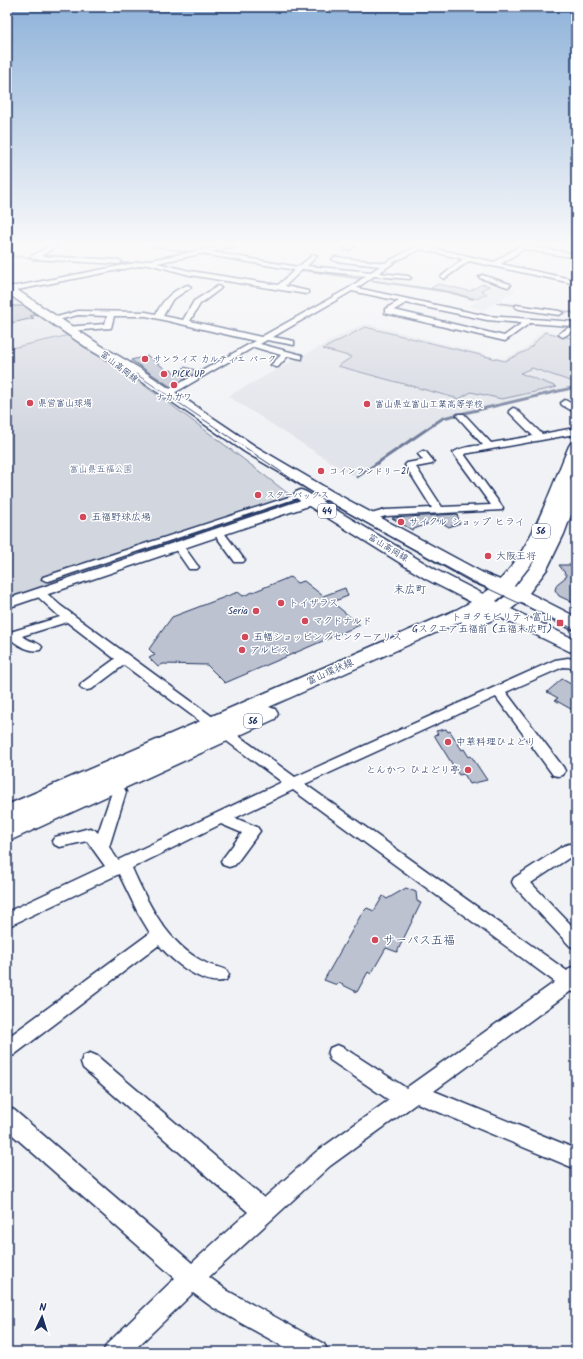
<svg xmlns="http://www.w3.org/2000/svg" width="583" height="1359" viewBox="0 0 583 1359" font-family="Kalam,'Klee One',sans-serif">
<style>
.built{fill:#e1e4ea}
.green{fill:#d2d6df;stroke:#76829e}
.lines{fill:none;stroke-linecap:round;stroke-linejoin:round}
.stream-far2{stroke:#707c9a;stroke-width:2}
.stream-far1{stroke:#707c9a;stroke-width:3}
.stream{stroke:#707c9a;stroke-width:3.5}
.building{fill:#bcc2d0;stroke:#1b2f5e}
.pedestrian-casing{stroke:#1b2f5e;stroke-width:3}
.minor-casing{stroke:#1b2f5e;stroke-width:3}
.tertiary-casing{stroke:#1b2f5e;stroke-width:3}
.primary-casing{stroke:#1b2f5e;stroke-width:3}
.pedestrian{fill:#fff;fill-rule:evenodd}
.minor{fill:#fff;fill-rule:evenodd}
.tertiary{fill:#fff;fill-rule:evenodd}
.primary{fill:#fff;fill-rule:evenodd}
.tram{stroke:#1b2f5e;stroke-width:1}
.poi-dot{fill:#d1495b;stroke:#fff;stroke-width:1.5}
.labels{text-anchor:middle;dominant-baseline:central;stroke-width:3;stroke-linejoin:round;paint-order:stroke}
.far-poi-label{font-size:9px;fill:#1b2f5e;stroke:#fff;text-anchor:start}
.far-street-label{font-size:9px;fill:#1b2f5e;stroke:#fff}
.far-park-label{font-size:9px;fill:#49597e;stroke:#fff}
.shield{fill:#fff;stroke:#5f6d8e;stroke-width:1}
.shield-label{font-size:9px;font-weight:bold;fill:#1b2f5e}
.poi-label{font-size:10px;fill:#1b2f5e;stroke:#fff;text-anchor:start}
.street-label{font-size:10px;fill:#1b2f5e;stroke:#fff}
.neighbourhood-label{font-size:11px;fill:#1b2f5e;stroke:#fff}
.near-poi-label{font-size:12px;fill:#1b2f5e;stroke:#fff;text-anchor:start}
</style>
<rect width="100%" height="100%" fill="#f1f2f5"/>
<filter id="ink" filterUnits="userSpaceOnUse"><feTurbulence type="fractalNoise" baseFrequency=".025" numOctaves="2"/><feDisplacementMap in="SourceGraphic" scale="8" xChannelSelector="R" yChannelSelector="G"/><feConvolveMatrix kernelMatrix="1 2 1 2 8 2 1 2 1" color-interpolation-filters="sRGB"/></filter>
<g filter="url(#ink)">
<g class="built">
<polygon points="496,285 516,290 483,310 469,306 489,294 483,291"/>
<polygon points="7,293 70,335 7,349"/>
<polygon points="368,324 503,359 525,349 543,330 576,338 576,385 441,417 361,474 351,475 228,396 360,325"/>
</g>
<g class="green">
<polygon points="438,284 470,291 482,284 490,286 481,290 487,294 477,299 431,288"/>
<polygon points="365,327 505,361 528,350 545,332 576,339 576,383 532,368 520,373 557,387 502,399 471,392 459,399 338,366 352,357 323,349"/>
<path d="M70 335C149 386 224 444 299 502L7 599V349Z"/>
</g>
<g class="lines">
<g class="stream-far2">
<polyline points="150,246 213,256"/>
<polyline points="7,256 37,258"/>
<polyline points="117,263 134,263"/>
<polyline points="296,269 449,292 473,299"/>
<polyline points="497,303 521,306"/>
<polyline points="533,307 576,313"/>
</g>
<g class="stream-far1">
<polyline points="357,477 443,418 576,387"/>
<polyline points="220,527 294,501"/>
</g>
<polyline class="stream" points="140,554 223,526"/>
</g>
<g class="building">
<polygon points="7,306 24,306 36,315 30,316 34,318 7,324"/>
<polygon points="148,356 168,371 171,370 175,373 185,367 199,371 171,387 131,360"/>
<polygon points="457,514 460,523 449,527 437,520 412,530 392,518"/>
<polygon points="559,565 576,565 576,604 559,596 555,590 557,584 567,576"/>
<polygon points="290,577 297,583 304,581 323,596 345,588 348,596 332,602 360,625 225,683 207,665 163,664 158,667 149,658 155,655 149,649 172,617 238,592 243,596"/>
<polygon points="562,679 576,687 576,712 555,700 558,698 547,692"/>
<polygon points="446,729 448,732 450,731 462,750 464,749 469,757 471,756 487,780 470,784 464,774 459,775 434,735 438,734 436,731"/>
<polygon points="406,888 416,892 417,901 421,903 397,952 386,948 371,974 368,972 357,992 339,983 337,985 324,980 362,913 367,908 374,911 383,896 387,899"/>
</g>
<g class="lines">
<g class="pedestrian-casing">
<polygon id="pedestrian" points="295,495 299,497 297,498 49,581 46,581 42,579 43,577"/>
</g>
<g class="minor-casing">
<g id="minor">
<polygon points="49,246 57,246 41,256 119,260 122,262 119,264 33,259 30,257"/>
<path d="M222 246H234L211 252 298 267 314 254 317 256 307 266 371 272 380 266 335 261 332 259 335 257 385 263 415 247 414 246H424L494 262 520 246H528L576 254V258L524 249 501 264 576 280V284L469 261 444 279 441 277 442 276 463 259 421 249 396 261 379 273 408 276 411 278 410 279 374 276 357 288 487 316 576 322V329L563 337 559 335 560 333 571 326 530 323 505 341 385 313V309L399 301 352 291 273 337 294 341V345L267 340 260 344 302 355V359L288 356 278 367H275L271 365 281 355 254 347 169 396 165 393 166 391 255 341 146 316H114L111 328 68 331 64 329 65 327 105 324 107 316 78 315 54 321 50 319 78 311 146 312 156 314C163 300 172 290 188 285L191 287 190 288 172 300 163 316 183 320 194 301 218 286 221 288 220 289 200 304 190 321 261 337 349 288 366 276 303 269 285 286 308 291V293L306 294 190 275 149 264 17 290H7V286H17ZM205 253 208 255 295 270 278 285 190 271 157 263ZM406 303 487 320 522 323 504 336 394 310Z"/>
<polygon points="347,246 354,246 349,250 345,250 344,249"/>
<polygon points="482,275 510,284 511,285 508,287 480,278 479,277"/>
<polygon points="516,305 559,311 563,313 559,315 519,309 515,307"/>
<polygon points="565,400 576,406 576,413 562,405 561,403"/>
<path d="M513 408 516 409 542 434 569 429 576 430V436L569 435 464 454 503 508 502 510 386 516 368 521 364 520 363 518 364 516 385 510 432 508 405 465 407 463 423 460 418 454 423 451 426 452 434 462 432 464 416 467 442 507 491 505 453 453C460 447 474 446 483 445L457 416 458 414H464L491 443 533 436 510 413 509 411Z"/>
<polygon points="565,468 576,470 576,476 562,473 560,471 562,469"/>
<polygon points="218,529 222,530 243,558 245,560 243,562 235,562 213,532"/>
<polygon points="178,543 182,544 197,565 199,567 197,569 189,569 173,546"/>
<path d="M40 590 44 591 61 606 295 777 555 660 568 658 576 660V668L563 667 506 692 563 767 565 771 563 775 558 776 553 775 496 697 305 784 567 971 570 968 576 966V993L571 991 434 1091 576 1149V1169L417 1103 330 1166 209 1277 228 1291 324 1344 328 1352H293L212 1307 193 1293 132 1352H103L107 1344 175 1278 7 1130V1107L14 1110 192 1263 248 1212 83 1068 81 1062 83 1056 90 1053 97 1056 264 1198 316 1152 389 1100 330 1060 328 1054 330 1048 337 1045 344 1048 406 1088 555 982 293 790 235 818 257 827 260 831 235 865 229 867 223 865 221 861 242 833 221 824 132 868C148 904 168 945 206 963 212 966 220 967 226 970L229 975 226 980C205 988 172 961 159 945L14 1055 7 1058V1038L150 933 138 913 119 874 7 927V912L105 866 87 841 60 847 55 845 52 841 55 837 90 828 95 830 98 833 112 792 108 784 110 780 115 779 120 780 126 792 109 847 118 860 282 782 124 665 92 689 87 690 82 689 80 686 82 683 115 659 67 622 22 636C28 642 38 641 42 647L40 650C31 652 18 646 12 640L7 641V633L60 617 36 595 34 593 36 591Z"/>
<polygon points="569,844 575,846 576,848 575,854 531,883 576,930 576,948 570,946 514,886 512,882 514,878 563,846"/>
</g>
</g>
<g class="tertiary-casing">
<polygon id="tertiary" points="328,491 332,492 334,495 332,498 7,608 7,599"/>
</g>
<g class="primary-casing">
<path id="primary" d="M7 285 11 286 100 345 139 368 255 446 333 492 483 573 500 580C533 546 550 490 569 446L571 443 576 442V464L570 479 576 476V502L564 534 547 569 529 593 576 617V630L569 628 520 602 511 609 576 640V653L569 651 499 617 477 627 470 629 463 627 461 623 462 621 269 707 275 709 278 714 275 719 7 842V805L456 610 471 602 426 579 296 498 293 495 296 492 301 490 306 492 438 571 483 594 490 589 471 581 323 498 245 452 131 374 92 351 7 293ZM536 558 530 568 515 587 514 586ZM504 595 506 596 498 602 496 601Z"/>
</g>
<use href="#pedestrian" class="pedestrian"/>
<use href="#minor" class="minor"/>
<use href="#tertiary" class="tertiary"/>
<use href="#primary" class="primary"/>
<polyline class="tram" points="136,374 320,498 472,581 576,630"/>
</g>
</g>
<linearGradient id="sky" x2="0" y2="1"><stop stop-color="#8eb2d9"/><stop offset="0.56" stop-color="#f9f9fa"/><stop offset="1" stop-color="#f9f9fa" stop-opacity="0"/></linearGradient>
<rect width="583" height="436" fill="url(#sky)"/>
<g class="poi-dot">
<circle cx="145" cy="359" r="4"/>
<circle cx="164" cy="374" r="4"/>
<circle cx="174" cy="385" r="4"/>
<circle cx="30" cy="403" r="4"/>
<circle cx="367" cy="404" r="4"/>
<circle cx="321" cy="471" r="4"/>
<circle cx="258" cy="495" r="4"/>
<circle cx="83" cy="517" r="4"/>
<circle cx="401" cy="522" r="4"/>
<circle cx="488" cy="556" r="4"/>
<circle cx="281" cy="603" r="4"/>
<circle cx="256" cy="611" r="4"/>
<circle cx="305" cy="621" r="4"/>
<rect x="556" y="619" width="8" height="8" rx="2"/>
<circle cx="245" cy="637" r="4"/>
<circle cx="242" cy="650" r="4"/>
<circle cx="448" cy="742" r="4"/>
<circle cx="468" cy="770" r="4"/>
<circle cx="375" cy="940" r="4"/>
</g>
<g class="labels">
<g class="far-poi-label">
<text x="153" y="359">サンライズ カルティエ パーク</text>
<text x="172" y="374">PICK UP</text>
<text x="174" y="397" text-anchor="middle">ナカガワ</text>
<text x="38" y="403">県営富山球場</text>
<text x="375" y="404">富山県立富山工業高等学校</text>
<text x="329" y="471">コインランドリー21</text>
<text x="266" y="495">スターバックス</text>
</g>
<g class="far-street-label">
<text transform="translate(119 367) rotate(38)">富山高岡線</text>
<text transform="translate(388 548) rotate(31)">富山高岡線</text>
</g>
<g class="far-park-label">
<text x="101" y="469">富山県五福公園</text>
</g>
<g class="shield">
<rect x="318" y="504" width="18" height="14" rx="3"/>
<rect x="532" y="524" width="18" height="14" rx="3"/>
<rect x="244" y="714" width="18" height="14" rx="3"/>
</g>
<g class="shield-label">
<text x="327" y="511">44</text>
<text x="541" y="531">56</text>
<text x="253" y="721">56</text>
</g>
<g class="poi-label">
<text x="91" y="517">五福野球広場</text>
<text x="409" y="522">サイクル ショップ ヒライ</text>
<text x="496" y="556">大阪王将</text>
<text x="289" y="603">トイザラス</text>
<text x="248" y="611" text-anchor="end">Seria</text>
<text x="552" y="617" text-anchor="end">トヨタモビリティ富山<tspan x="552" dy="12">Gスクエア五福前 (五福末広町)</tspan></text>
<text x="313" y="621">マクドナルド</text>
<text x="253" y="637">五幅ショッピングセンターアリス</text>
<text x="250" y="650">アルビス</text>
<text x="456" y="742">中華料理ひよどり</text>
<text x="460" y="770" text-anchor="end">とんかつ ひよどり亭</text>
</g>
<g class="street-label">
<text transform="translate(330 672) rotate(-24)">富山環状線</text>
</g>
<g class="neighbourhood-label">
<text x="410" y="590">末広町</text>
</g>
<g class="near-poi-label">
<text x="383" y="940">サーパス五福</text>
</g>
</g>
<rect width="583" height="1359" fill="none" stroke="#fff" stroke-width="24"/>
<rect x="12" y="12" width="559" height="1335" fill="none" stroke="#1b2f5e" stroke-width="1.5" filter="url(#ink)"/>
<g transform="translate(42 1317) rotate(4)" stroke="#ffffff" stroke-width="3" paint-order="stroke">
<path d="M0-3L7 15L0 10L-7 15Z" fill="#1b2f5e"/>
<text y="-6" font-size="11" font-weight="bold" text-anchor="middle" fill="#1b2f5e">N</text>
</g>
</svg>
